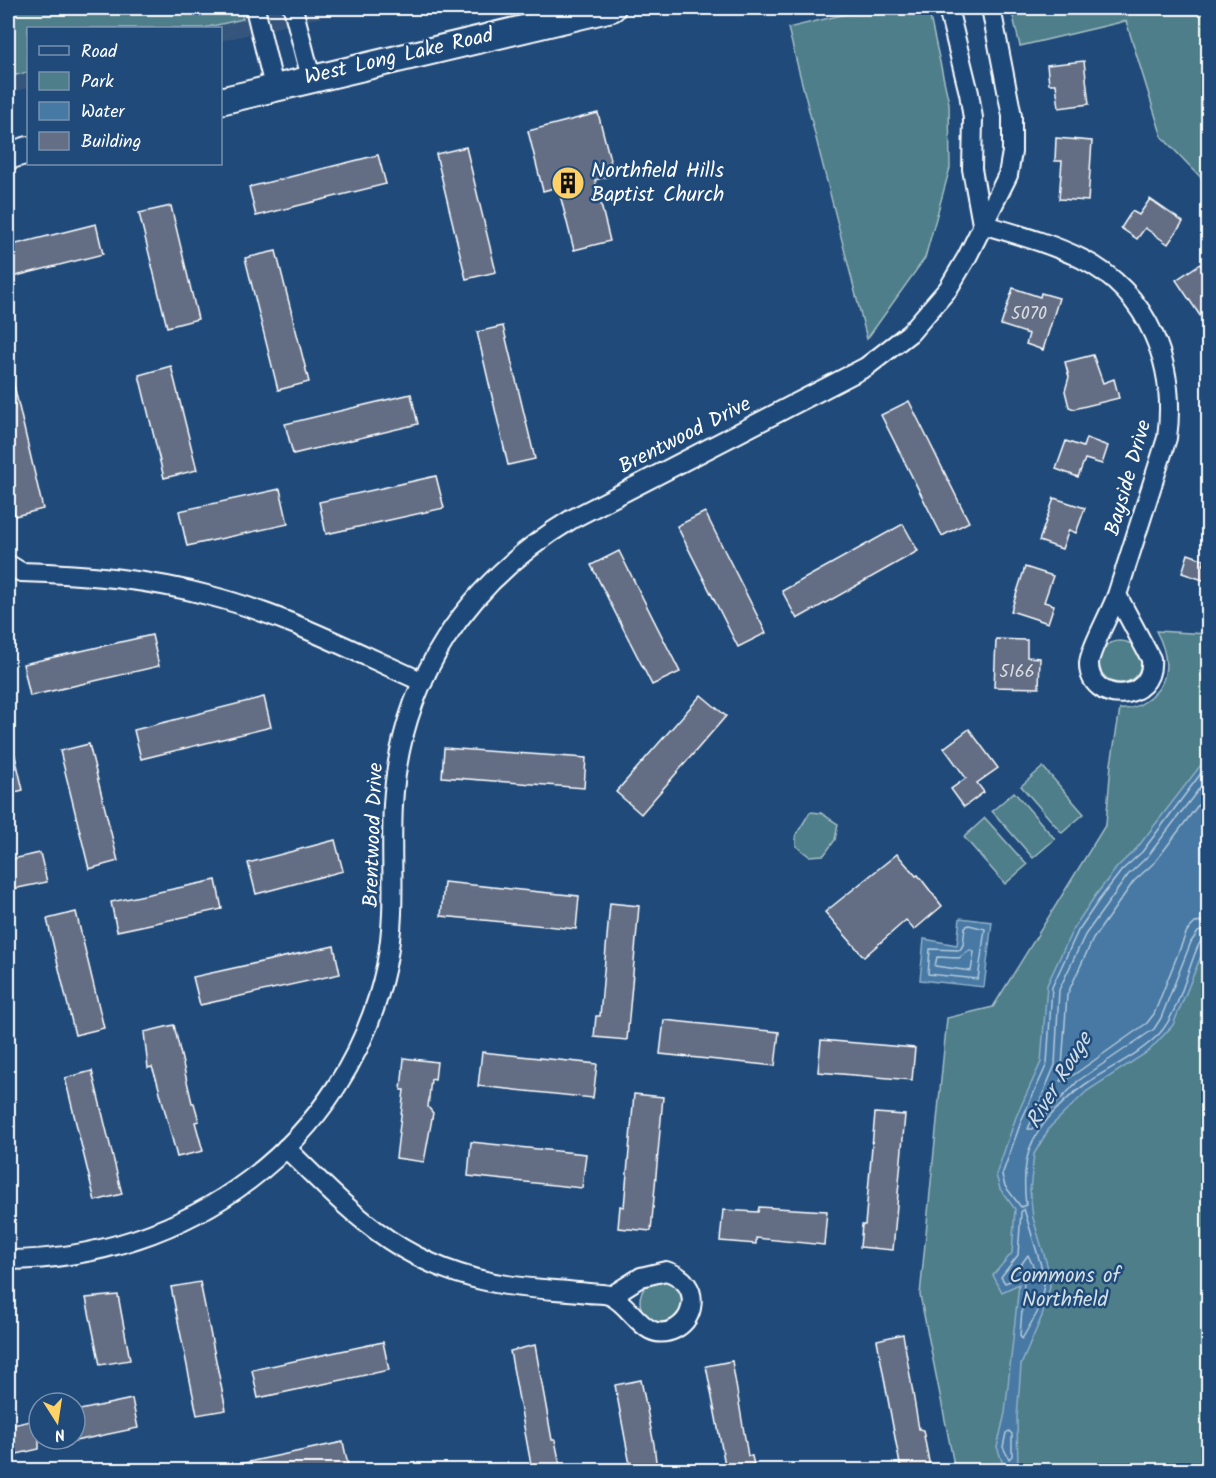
<svg xmlns="http://www.w3.org/2000/svg" width="1216" height="1478" viewBox="0 0 1216 1478" font-family="Kalam,sans-serif">
<style>
.built{fill:#34557d}
.green{fill:#4e7e89;stroke:#a6bec4;stroke-width:1.5}
.water{fill:#4679a4;stroke:#90afc8;stroke-width:1.5}
.lines{fill:none;stroke-linecap:round;stroke-linejoin:round}
.shore{stroke:#b5c9db;stroke-width:1.5}
.building{fill:#646e85;stroke:#fff;stroke-width:1.5}
.minor-casing{stroke:#fff;stroke-width:22}
.secondary-casing{stroke:#fff;stroke-width:30}
.minor{stroke:#1f4a7a;stroke-width:18}
.secondary{stroke:#1f4a7a;stroke-width:26}
.labels{text-anchor:middle;dominant-baseline:central;stroke-width:5;stroke-linejoin:round;paint-order:stroke}
.number-label{font-size:18px;fill:#d8dbe0}
.street-label{font-size:21px;fill:#fff;stroke:#1f4a7a}
.poi-label{font-size:21px;fill:#fff;stroke:#1f4a7a;text-anchor:start}
.park-label{font-size:21px;fill:#d3dfe2;stroke:#1f4a7a}
.water-label{font-size:22px;font-style:italic;fill:#d1dee8;stroke:#1f4a7a}
</style>
<rect width="100%" height="100%" fill="#1f4a7a"/>
<filter id="ink" filterUnits="userSpaceOnUse"><feTurbulence type="fractalNoise" baseFrequency=".0167" numOctaves="2"/><feDisplacementMap in="SourceGraphic" scale="12" xChannelSelector="R" yChannelSelector="G"/><feConvolveMatrix kernelMatrix="1 2 1 2 8 2 1 2 1" color-interpolation-filters="sRGB"/></filter>
<g filter="url(#ink)">
<polygon class="built" points="8,8 360,8 221,41 220,28 28,28 28,88 8,93"/>
<g class="green">
<polygon points="8,8 240,8 243,19 204,28 28,28 28,72 8,77"/>
<polygon points="870,8 928,8 949,103 950,168 925,258 867,339 788,28"/>
<polygon points="1011,8 1208,8 1208,185 1162,137 1126,21 1020,46"/>
<path d="M1156 631 1208 634V1470H955L920 1295 947 1018 993 1007 1106 824 1111 764 1120 709C1131 710 1139 706 1147 700 1172 682 1169 655 1156 631Z"/>
<circle cx="1120" cy="662" r="21"/>
<polygon points="1043,767 1084,814 1062,833 1021,786"/>
<polygon points="1014,792 1055,839 1033,858 992,811"/>
<polygon points="810,812 821,813 838,824 835,840 824,855 809,856 796,846 796,835"/>
<polygon points="985,818 1027,865 1005,884 964,837"/>
<circle cx="661" cy="1301" r="21"/>
</g>
<g class="water">
<polygon points="1208,755 1208,939 1173,1025 1149,1051 1087,1091 1050,1127 1034,1154 1030,1190 1033,1218 1048,1268 1050,1287 1042,1316 1021,1365 1017,1418 1018,1470 1005,1470 997,1447 1005,1413 1019,1284 1002,1292 993,1275 1012,1253 1015,1209 1000,1189 996,1175 1016,1117 1041,1062 1047,985 1073,929 1095,896 1118,866 1137,848 1204,761 1202,756"/>
<polygon points="960,918 992,922 984,987 920,980 924,939 957,945"/>
</g>
<g class="lines">
<g class="shore">
<path d="M1208 764 1142 852 1122 870 1099 900 1078 931 1052 987 1047 1064 1022 1119 1002 1175 1005 1186 1021 1207 1026 1205C1024 1188 1024 1167 1029 1151 1038 1122 1071 1093 1096 1077 1117 1064 1142 1052 1160 1033 1178 1013 1187 971 1198 946L1202 939 1208 937"/>
<polyline points="1208,777 1148,856 1128,875 1085,935 1059,990 1055,1065 1028,1129 1032,1129 1078,1081 1154,1029 1161,1018 1191,942 1198,932 1208,929"/>
<polyline points="1208,792 1155,862 1134,881 1093,939 1067,995 1061,1081 1065,1081 1147,1023 1154,1014 1187,931 1195,923 1208,920"/>
<polygon points="969,925 985,929 978,979 928,974 930,949 960,950 963,945 965,927"/>
<polygon points="970,950 974,952 971,971 935,966 937,957 959,958"/>
<polygon points="1024,1209 1042,1269 1044,1286 1037,1313 1022,1339 1020,1336 1024,1283 1018,1278 1005,1283 1001,1277 1018,1255 1021,1212"/>
<polygon points="1028,1255 1035,1270 1033,1278 1018,1269"/>
<polygon points="1009,1431 1012,1434 1012,1456 1009,1459 1003,1447 1006,1433"/>
</g>
</g>
<g class="building">
<polygon points="1084,61 1089,104 1059,108 1056,84 1049,84 1047,65"/>
<polygon points="598,113 614,175 595,180 610,241 574,250 558,187 543,191 528,131"/>
<polygon points="1056,138 1092,141 1088,201 1059,199 1062,161 1055,161"/>
<polygon points="466,147 496,272 466,279 436,154"/>
<polygon points="378,155 386,184 256,216 249,187"/>
<polygon points="1150,199 1183,222 1168,244 1145,228 1137,239 1121,228 1132,211 1139,215"/>
<polygon points="171,206 198,319 167,327 139,213"/>
<polygon points="96,224 103,254 8,278 8,246"/>
<polygon points="276,251 309,382 278,390 245,258"/>
<polygon points="1200,264 1209,276 1209,329 1176,280"/>
<polygon points="1013,288 1040,297 1041,293 1059,298 1043,350 1026,344 1029,334 1001,325"/>
<polygon points="503,326 535,459 508,465 477,332"/>
<polygon points="1093,355 1103,383 1114,379 1119,398 1074,409 1069,407 1065,391 1069,377 1065,362"/>
<polygon points="171,366 197,470 164,478 139,375"/>
<polygon points="13,381 43,509 15,516 8,486 8,382"/>
<polygon points="411,394 418,424 293,454 285,424"/>
<polygon points="909,401 969,522 942,536 881,415"/>
<polygon points="1086,438 1108,446 1102,464 1085,459 1078,477 1056,469 1066,441 1083,447"/>
<polygon points="436,476 444,508 326,534 319,502"/>
<polygon points="280,489 288,524 187,546 179,511"/>
<polygon points="1054,498 1085,508 1076,533 1069,530 1062,549 1039,541"/>
<polygon points="705,512 766,633 738,647 677,526"/>
<polygon points="903,524 918,551 797,619 782,591"/>
<polygon points="619,551 680,672 652,685 591,565"/>
<polygon points="1188,554 1205,560 1203,565 1209,566 1209,582 1182,573"/>
<polygon points="1025,567 1053,576 1044,602 1054,605 1048,623 1011,611"/>
<polygon points="152,635 159,666 30,696 23,664"/>
<polygon points="996,639 1027,640 1027,657 1040,658 1039,688 994,687"/>
<polygon points="701,695 726,716 641,814 616,792"/>
<polygon points="264,697 271,727 141,759 134,730"/>
<polygon points="969,729 998,768 977,783 984,792 964,807 951,789 966,778 944,748"/>
<polygon points="89,744 118,861 89,869 60,751"/>
<polygon points="8,747 13,747 23,790 8,794"/>
<polygon points="444,748 586,758 584,788 442,777"/>
<polygon points="335,840 343,871 256,894 248,863"/>
<polygon points="40,853 47,882 8,890 8,860"/>
<polygon points="897,854 916,876 918,875 942,906 914,930 906,920 864,957 825,912"/>
<polygon points="216,880 222,909 117,931 111,902"/>
<polygon points="444,882 579,896 576,929 441,916"/>
<polygon points="610,903 639,906 627,1040 594,1037 596,1016 600,1016"/>
<polygon points="76,912 104,1028 75,1035 47,919"/>
<polygon points="334,946 340,974 200,1005 193,977"/>
<polygon points="664,1020 779,1032 775,1066 660,1054"/>
<polygon points="174,1025 192,1103 194,1103 199,1121 195,1122 203,1151 177,1157 157,1081 152,1067 148,1068 144,1032"/>
<polygon points="821,1040 915,1048 912,1080 818,1072"/>
<polygon points="482,1052 597,1064 593,1098 478,1086"/>
<polygon points="404,1058 437,1062 435,1080 431,1079 428,1107 433,1113 424,1162 396,1158 404,1090 401,1090"/>
<polygon points="92,1071 122,1194 95,1201 65,1078"/>
<polygon points="634,1094 663,1097 651,1231 618,1228 620,1206 624,1207"/>
<polygon points="875,1113 905,1115 893,1250 860,1247 862,1225 865,1225"/>
<polygon points="471,1142 586,1154 582,1188 468,1176"/>
<polygon points="759,1207 827,1211 824,1245 756,1238 756,1244 720,1241 723,1210 758,1212"/>
<polygon points="200,1282 226,1410 197,1415 171,1287"/>
<polygon points="118,1295 130,1360 100,1365 86,1298"/>
<polygon points="903,1334 919,1429 923,1430 930,1467 913,1470 901,1470 877,1340"/>
<polygon points="383,1342 389,1370 258,1398 252,1370"/>
<polygon points="535,1345 552,1440 555,1440 561,1470 532,1470 510,1351"/>
<polygon points="732,1361 748,1456 752,1456 755,1470 726,1470 706,1366"/>
<polygon points="641,1380 654,1444 657,1470 631,1470 615,1385"/>
<polygon points="132,1399 138,1428 75,1441 75,1411"/>
<polygon points="39,1419 39,1449 8,1456 8,1426"/>
<polygon points="343,1442 349,1470 240,1470 239,1464"/>
</g>
<g class="lines">
<g class="minor-casing">
<g id="minor">
<polyline points="255,8 274,87"/>
<polyline points="293,8 311,78"/>
<polyline points="948,8 969,93 973,118 972,169 982,224"/>
<path d="M982 224C1015 234 1050 243 1082 259 1149 293 1177 366 1167 438L1117 595C1111 612 1089 651 1089 664 1089 705 1155 704 1151 659L1117 595"/>
<path d="M8 564 21 572C85 574 149 579 211 596 285 615 353 651 423 682"/>
<path d="M286 1148C357 1218 403 1268 506 1285 533 1289 561 1290 588 1293 595 1294 605 1293 611 1296 634 1307 644 1344 675 1329 684 1324 689 1317 691 1308 695 1289 683 1276 666 1271L641 1277 611 1296"/>
<path d="M8 1260C186 1259 348 1145 386 966 397 912 390 860 393 805 400 680 466 583 572 519L866 367 910 333 948 289 967 257 1008 175 1012 152V116L991 8"/>
</g>
</g>
<g class="secondary-casing">
<g id="secondary">
<polyline points="220,101 612,8"/>
<polyline points="8,156 28,150"/>
</g>
</g>
<use href="#minor" class="minor"/>
<use href="#secondary" class="secondary"/>
</g>
</g>
<defs>
<g id="building-disc" transform="scale(1.725)"><circle r="9.5" fill="#ffd166" stroke="#1f4a7a"/><path d="M-4-6H4V6H1V3H-1V6H-4ZM-2.5-4.3h1.7v1.8h-1.7ZM.8-4.3h1.7v1.8H.8ZM-2.5-1h1.7V.8h-1.7ZM.8-1h1.7V.8H.8Z" fill="#111"/></g>
</defs>
<g fill-rule="evenodd">
<use href="#building-disc" x="568" y="183"/>
</g>
<g class="labels">
<g class="number-label">
<text x="1029" y="314">5070</text>
<text x="1017" y="672">5166</text>
</g>
<g class="street-label">
<text transform="translate(399 57) rotate(-13)">West Long Lake Road</text>
<text transform="translate(685 436) rotate(-27)">Brentwood Drive</text>
<text transform="translate(1129 478) rotate(-74)">Bayside Drive</text>
<text transform="translate(374 835) rotate(-88)">Brentwood Drive</text>
</g>
<g class="poi-label">
<text x="591" y="171">Northfield Hills<tspan x="591" dy="24">Baptist Church</tspan></text>
</g>
<g class="park-label">
<text x="1065" y="1276">Commons of<tspan x="1065" dy="24">Northfield</tspan></text>
</g>
<g class="water-label">
<text transform="translate(1060 1081) rotate(-59)">River Rouge</text>
</g>
</g>
<rect width="1216" height="1478" fill="none" stroke="#1f4a7a" stroke-width="30"/>
<rect x="15" y="15" width="1186" height="1448" fill="none" stroke="#fff" stroke-width="2" filter="url(#ink)"/>
<rect x="27" y="27" width="195" height="138" fill="#1f4a7a" stroke="#7992af" stroke-width="1.5"/>
<rect x="39" y="46" width="30" height="9" fill="#1f4a7a" stroke="#7992af" stroke-width="1.5"/>
<text x="81" y="57" font-size="18" fill="#ffffff">Road</text>
<rect x="39" y="72" width="30" height="18" fill="#4e7e89" stroke="#7992af" stroke-width="1.5"/>
<text x="81" y="87" font-size="18" fill="#ffffff">Park</text>
<rect x="39" y="102" width="30" height="18" fill="#4679a4" stroke="#7992af" stroke-width="1.5"/>
<text x="81" y="117" font-size="18" fill="#ffffff">Water</text>
<rect x="39" y="132" width="30" height="18" fill="#646e85" stroke="#7992af" stroke-width="1.5"/>
<text x="81" y="147" font-size="18" fill="#ffffff">Building</text>
<g transform="translate(57 1421) rotate(168)"><circle r="28" fill="#1f4a7a" stroke="#7992af" stroke-width="1.5"/>
<path d="M0-4.5L10 22L0 15L-10 22Z" fill="#ffd166"/>
<text y="-9" font-size="16" font-weight="bold" text-anchor="middle" fill="#ffffff">N</text>
</g>
</svg>
